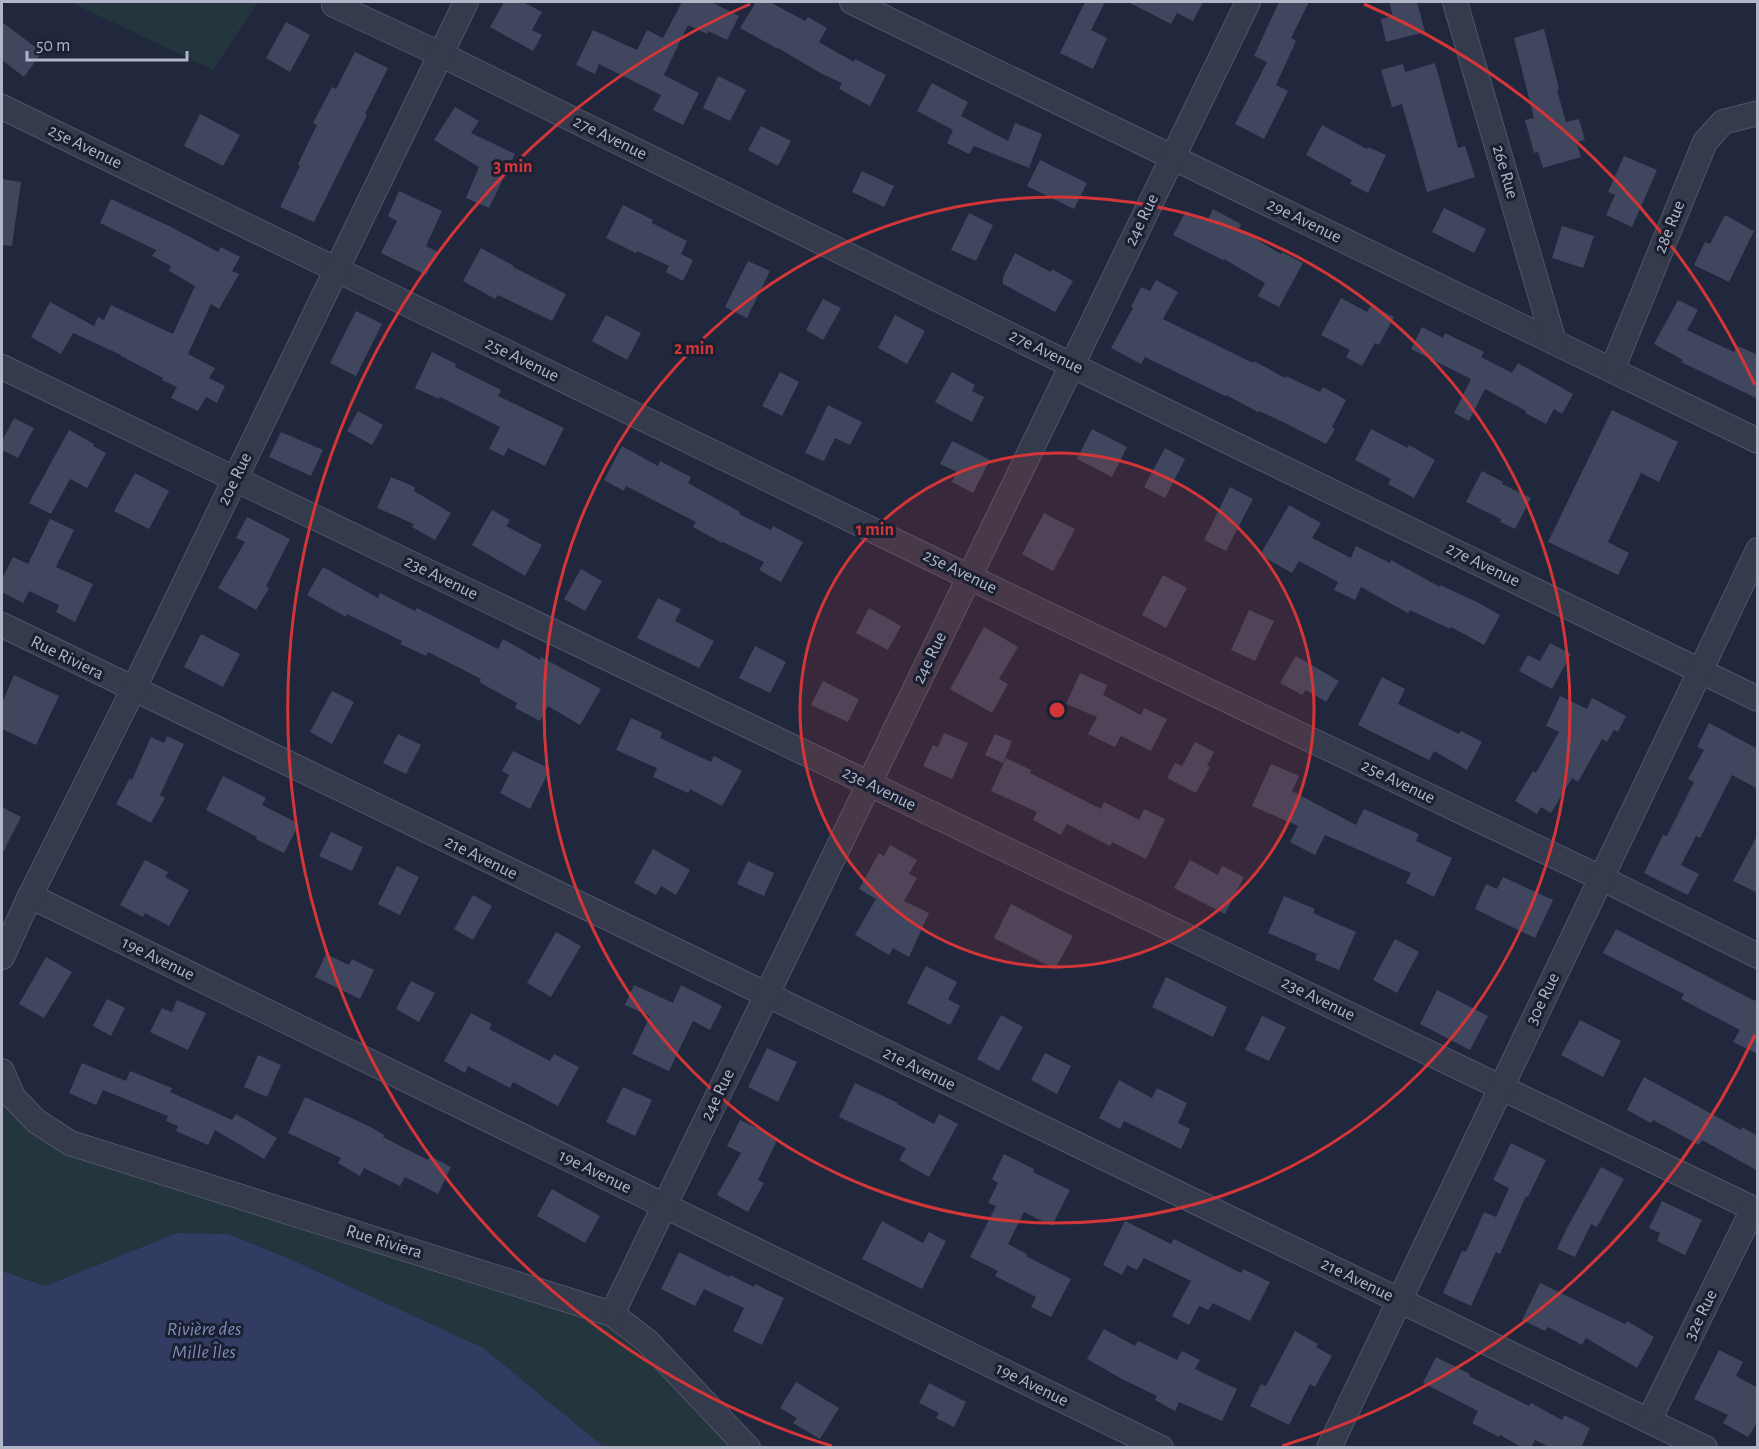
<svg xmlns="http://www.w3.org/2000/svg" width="1759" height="1449" viewBox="0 0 1759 1449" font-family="'Alegreya Sans',sans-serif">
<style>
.green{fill:#23353d}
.water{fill:#323c62}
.building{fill:#3f465e}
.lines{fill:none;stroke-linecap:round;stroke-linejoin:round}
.minor-casing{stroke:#505567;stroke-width:26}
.minor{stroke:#353a4c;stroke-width:24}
.ring{fill:none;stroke:#d23638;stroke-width:3}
.labels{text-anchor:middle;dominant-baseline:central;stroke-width:6;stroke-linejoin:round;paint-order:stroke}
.street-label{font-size:18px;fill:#b0b5c8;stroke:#1a1f31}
.water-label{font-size:20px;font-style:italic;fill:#7e8bb6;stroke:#1a1f31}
.centre{fill:#d23638;stroke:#1a1f31;stroke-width:3}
.ring-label{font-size:18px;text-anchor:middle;font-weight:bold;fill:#d23638;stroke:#1a1f31;stroke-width:6;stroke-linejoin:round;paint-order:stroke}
</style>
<rect width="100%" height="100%" fill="#21273c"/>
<g class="green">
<polygon points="70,2 258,2 213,70"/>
<polygon points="2,1071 36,1121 616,1317 746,1447 604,1447 482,1348 290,1259 228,1234 177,1233 45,1286 2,1271"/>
</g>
<polygon class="water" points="177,1233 228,1234 290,1259 483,1348 604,1447 2,1447 2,1271 45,1286"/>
<g class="building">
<polygon points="504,2 523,2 542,12 532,30 542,35 533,51 490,27"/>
<polygon points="682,2 711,2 739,16 727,40 708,31 707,34 688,25 664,75 699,93 683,125 653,110 661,95 599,64 595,74 576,65 593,30 637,50 647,30 663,38"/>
<polygon points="756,2 770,2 805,21 808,17 827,28 819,42 854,62 855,59 886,75 870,106 839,89 842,83 822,74 778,48 778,49 740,28"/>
<polygon points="1085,2 1105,2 1091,30 1107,38 1093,69 1060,53"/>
<polygon points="1128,2 1203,2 1193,21 1177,13 1171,24"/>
<polygon points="1279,2 1309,2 1291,38 1296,41 1276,85 1288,91 1264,139 1235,124 1267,62 1254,56"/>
<polygon points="1389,2 1417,2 1425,32 1386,42 1381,19 1393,16"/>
<polygon points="2,22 42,52 24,77 2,60"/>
<polygon points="286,22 310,35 290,72 266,58"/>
<polygon points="1544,29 1559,89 1557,90 1566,122 1579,119 1585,140 1576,142 1581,157 1543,168 1538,152 1534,153 1525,120 1534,118 1514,38"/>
<polygon points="355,52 388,68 365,114 367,115 314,222 280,207 300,166 298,164 317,125 313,123 332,87 336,89"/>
<polygon points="1435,63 1458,148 1465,146 1475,177 1427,192 1402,104 1392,107 1381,70 1403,64 1405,72"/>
<polygon points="718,76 746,90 730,121 703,108"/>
<polygon points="932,83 968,102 961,116 1008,141 1015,123 1042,134 1029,168 974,146 969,154 947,143 953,130 917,111"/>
<polygon points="455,107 479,121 471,133 515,154 489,208 466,198 479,167 434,140"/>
<polygon points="200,114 240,135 223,166 184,146"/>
<polygon points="1322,125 1367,149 1368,147 1386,155 1368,193 1350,184 1352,180 1306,155"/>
<polygon points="761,126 791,141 778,166 748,150"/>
<polygon points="1624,156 1657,170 1632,227 1606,215 1615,195 1608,192"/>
<polygon points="1040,160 1087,183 1074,209 1027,186"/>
<polygon points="862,171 894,186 884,207 852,192"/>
<polygon points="2,179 21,182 12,246 2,245"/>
<polygon points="399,191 442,211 426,246 438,252 426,275 381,253 397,221 388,216"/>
<polygon points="111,199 169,226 218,252 221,247 240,257 232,271 239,274 219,309 211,304 188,354 215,368 209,378 225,386 217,403 206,397 198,411 171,398 177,387 162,380 163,378 121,356 121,355 73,333 61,354 31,337 50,302 94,326 98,317 104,320 111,305 173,334 195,286 169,271 171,266 152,256 156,250 100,223"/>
<polygon points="623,205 653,220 652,223 687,241 681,254 693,260 683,281 666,272 669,266 637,251 636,253 606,238"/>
<polygon points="1444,208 1486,229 1474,253 1432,232"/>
<polygon points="1213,209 1241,224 1239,229 1281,254 1282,252 1303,263 1279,307 1258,296 1265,283 1224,259 1223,260 1173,235 1186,211 1207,221"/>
<polygon points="969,213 993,225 976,261 951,250"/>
<polygon points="1725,215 1754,231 1729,282 1694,265 1705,242 1710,244"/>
<polygon points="1562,226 1594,236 1583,268 1552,258"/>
<polygon points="481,248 514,266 513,267 566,294 552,321 498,295 495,299 463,281"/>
<polygon points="1015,253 1051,272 1052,269 1073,281 1055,312 1003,284 1003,277"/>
<polygon points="748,261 770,271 747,318 725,307"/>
<polygon points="1156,280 1178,292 1163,319 1253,363 1254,361 1285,378 1286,376 1320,392 1323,387 1346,400 1332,427 1335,429 1326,444 1287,424 1259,411 1258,412 1226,395 1225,396 1145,357 1141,364 1111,348 1133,308 1131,307 1141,287 1150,291"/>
<polygon points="1341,298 1367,312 1371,305 1394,317 1379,345 1375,343 1362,366 1346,357 1350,350 1321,335"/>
<polygon points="823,299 841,308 823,340 806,330"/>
<polygon points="1678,300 1698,310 1687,330 1734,352 1738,346 1758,355 1758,399 1681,362 1683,360 1654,344"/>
<polygon points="356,311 382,324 356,376 330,363"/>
<polygon points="606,315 641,333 627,360 592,341"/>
<polygon points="895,315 925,331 907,364 878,348"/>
<polygon points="1422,327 1443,338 1445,333 1484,352 1481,357 1512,373 1518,363 1573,394 1562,414 1554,409 1546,424 1525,413 1526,411 1485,389 1469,421 1454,413 1471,379 1411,349"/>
<polygon points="432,352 456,364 455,367 501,390 498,396 564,428 545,466 508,448 504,456 489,449 500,427 440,397 439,399 415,388"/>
<polygon points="780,372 799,382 782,416 762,406"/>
<polygon points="952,372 975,385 972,391 984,397 972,422 935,402"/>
<polygon points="828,405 862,422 850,445 835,438 824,461 805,453"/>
<polygon points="1612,410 1678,442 1659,482 1641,473 1608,542 1629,553 1618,575 1548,542"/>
<polygon points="358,411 383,425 372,445 347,431"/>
<polygon points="14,418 34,428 18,458 2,450 2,441"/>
<polygon points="1092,429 1127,447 1112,477 1077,459"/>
<polygon points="1371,429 1408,448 1409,445 1435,460 1414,498 1388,484 1391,479 1355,460"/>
<polygon points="69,430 94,444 93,446 106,453 87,488 70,479 51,514 29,503"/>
<polygon points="281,432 323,450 311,476 269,457"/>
<polygon points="952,441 990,460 973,493 952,482 957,472 940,464"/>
<polygon points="622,446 658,466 660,461 691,477 688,483 740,512 739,514 771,530 773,526 803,542 781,582 759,570 764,562 723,542 722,543 693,527 696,522 626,486 624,491 604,480"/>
<polygon points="1165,448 1185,459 1165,498 1144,487"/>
<polygon points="1482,471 1503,482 1502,484 1531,498 1515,529 1500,522 1501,519 1466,502"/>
<polygon points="135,473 169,491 149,529 114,511"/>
<polygon points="391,477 415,487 414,491 451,513 435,540 412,527 414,524 377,508"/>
<polygon points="1230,487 1253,499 1226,551 1204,540"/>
<polygon points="1289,505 1321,523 1312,538 1351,558 1356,546 1390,563 1391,560 1440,587 1440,585 1477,602 1500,615 1484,645 1451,627 1450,629 1410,610 1408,613 1361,587 1355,600 1334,590 1338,582 1299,561 1292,573 1260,555"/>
<polygon points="492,510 510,520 506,526 542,545 525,576 472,545"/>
<polygon points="1044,513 1075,529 1053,571 1022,554"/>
<polygon points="247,517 290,539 266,586 269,588 256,610 218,588 245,542 236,538"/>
<polygon points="50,519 74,530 56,567 93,584 75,622 56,612 59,605 29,591 23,603 2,592 2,579 13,557 28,564"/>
<polygon points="323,567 378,598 380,593 415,611 417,608 498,649 503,639 540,660 541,657 601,689 580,725 548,706 540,721 515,708 517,703 479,682 481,679 428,652 426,656 400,644 402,641 347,614 346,617 307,595"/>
<polygon points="581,569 602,581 585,611 564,599"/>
<polygon points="1163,575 1187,588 1166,628 1142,615"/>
<polygon points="658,598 681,609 675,621 714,641 699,668 637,638"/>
<polygon points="869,608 901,626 888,650 856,633"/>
<polygon points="1249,610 1274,621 1255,661 1231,650"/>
<polygon points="984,627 1018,647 999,679 1008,684 992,713 950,689"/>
<polygon points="201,634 240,654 223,687 184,667"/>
<polygon points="1550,643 1571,654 1552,689 1519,671 1528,655 1540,661"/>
<polygon points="755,646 786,662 770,693 739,678"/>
<polygon points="1296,656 1339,681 1326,702 1306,690 1302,695 1280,683"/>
<polygon points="1080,673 1107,685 1103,695 1141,715 1144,708 1167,719 1151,751 1121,736 1115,747 1088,734 1097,717 1066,704"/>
<polygon points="14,675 59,696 36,745 2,729 2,703"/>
<polygon points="1382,677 1405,689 1398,704 1459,734 1461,731 1482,742 1467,770 1434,751 1429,760 1358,725"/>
<polygon points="823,681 859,699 848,722 811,705"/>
<polygon points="332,691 354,702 332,744 310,732"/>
<polygon points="1560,696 1587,709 1592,698 1626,716 1618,732 1614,730 1607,742 1602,739 1578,782 1572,778 1551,813 1541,807 1537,814 1515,801 1533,771 1536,773 1559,732 1546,726"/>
<polygon points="631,718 662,732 660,738 711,762 714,756 742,771 722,806 690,789 688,793 653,777 657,768 616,750"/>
<polygon points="1709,723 1758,749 1758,789 1732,775 1700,838 1696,836 1681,865 1699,874 1688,895 1644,873 1663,835 1667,836 1694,782 1688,779 1704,750 1697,747"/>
<polygon points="944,733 968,743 952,779 923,766 933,745 938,747"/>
<polygon points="398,734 421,745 406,774 383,763"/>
<polygon points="995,734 1012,741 1003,763 985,755"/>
<polygon points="167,736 184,744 160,795 165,798 151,823 116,804 130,778 132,780 151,737 164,743"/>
<polygon points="1195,742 1214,752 1207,766 1210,767 1196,793 1167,778 1175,763 1182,766"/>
<polygon points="513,751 550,769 530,809 500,793 509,775 502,771"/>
<polygon points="1006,758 1031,770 1030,773 1101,809 1104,802 1139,820 1144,809 1165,819 1146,859 1112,842 1110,846 1067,824 1061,835 1033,820 1037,812 991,791"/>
<polygon points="1271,764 1299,776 1292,791 1356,825 1364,809 1419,834 1416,841 1452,858 1434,897 1406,883 1411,873 1325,835 1315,855 1290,842 1298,826 1252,806"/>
<polygon points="223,776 266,798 262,805 299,824 284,853 256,839 257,837 206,810"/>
<polygon points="2,807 21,817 2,854"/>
<polygon points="331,832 363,847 352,871 319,856"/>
<polygon points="1758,834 1758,893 1733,881"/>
<polygon points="890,845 917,860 909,874 917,878 904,901 929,913 909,957 893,948 889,955 855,935 876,899 859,889 879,853 884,856"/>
<polygon points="653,849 690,870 676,895 661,886 656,895 634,883"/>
<polygon points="145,860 168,872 165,877 189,890 169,926 145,913 143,917 120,905"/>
<polygon points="1190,860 1218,875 1222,866 1244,877 1225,914 1174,888"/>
<polygon points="748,861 774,873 764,896 737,884"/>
<polygon points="397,866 419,877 400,915 378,904"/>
<polygon points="1503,877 1553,900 1535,938 1475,909 1486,884 1497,889"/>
<polygon points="473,895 492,906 473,940 454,929"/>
<polygon points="1284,896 1315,909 1313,913 1356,932 1339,970 1315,960 1317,954 1268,933"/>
<polygon points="1011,904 1073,936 1055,969 994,938"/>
<polygon points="1616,929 1755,1001 1758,995 1758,1054 1733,1042 1740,1030 1681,999 1684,994 1603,953"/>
<polygon points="556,932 581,946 551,997 527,983"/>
<polygon points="1395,939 1419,952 1397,993 1373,980"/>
<polygon points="326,954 349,965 352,959 374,970 360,999 315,977"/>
<polygon points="46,957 72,972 44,1018 19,1004"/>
<polygon points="926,966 957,982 948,999 960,1006 950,1025 907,1003"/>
<polygon points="1166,977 1227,1007 1213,1037 1152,1007"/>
<polygon points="411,981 435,993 419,1022 396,1009"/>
<polygon points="634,985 673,1003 681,985 722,1006 710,1030 693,1021 669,1071 632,1054 650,1016 625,1005"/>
<polygon points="1437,990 1488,1016 1470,1050 1420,1024"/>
<polygon points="107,999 125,1008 111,1036 93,1026"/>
<polygon points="177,1000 206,1013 188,1050 150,1032 162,1008 172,1012"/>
<polygon points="471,1013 492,1024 489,1029 550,1061 554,1054 579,1067 558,1106 513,1082 510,1088 468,1066 465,1073 444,1061"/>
<polygon points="1001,1015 1023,1027 999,1071 977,1059"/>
<polygon points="1262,1016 1286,1027 1269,1061 1245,1050"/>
<polygon points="1580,1020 1621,1041 1603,1077 1561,1055"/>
<polygon points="767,1048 797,1062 778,1102 748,1087"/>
<polygon points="1045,1053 1071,1066 1057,1094 1031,1080"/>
<polygon points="258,1055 281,1065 267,1097 244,1087"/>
<polygon points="82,1063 126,1081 130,1071 172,1088 170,1092 232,1120 236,1114 277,1138 264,1159 215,1130 208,1145 176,1131 178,1126 166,1121 168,1116 103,1090 96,1105 69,1093"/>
<polygon points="1644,1077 1741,1130 1742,1127 1758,1136 1758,1171 1702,1140 1699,1145 1653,1120 1651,1123 1627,1110"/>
<polygon points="1119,1080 1152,1098 1157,1088 1187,1103 1178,1123 1190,1129 1181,1149 1124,1121 1120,1129 1099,1118"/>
<polygon points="855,1083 898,1103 897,1104 934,1124 939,1114 958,1124 929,1177 899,1160 906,1148 839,1117"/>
<polygon points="623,1087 652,1100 635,1136 606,1122"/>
<polygon points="305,1097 369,1126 384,1135 383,1137 428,1160 430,1156 451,1167 438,1194 405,1177 400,1186 364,1168 360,1176 338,1163 341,1158 288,1133"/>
<polygon points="740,1120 778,1138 758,1180 764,1183 748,1212 717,1195 741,1153 727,1146"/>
<polygon points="1511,1143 1546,1160 1528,1197 1526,1196 1500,1254 1496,1252 1471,1306 1443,1293 1462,1251 1466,1252 1484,1212 1496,1217 1509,1188 1493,1180"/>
<polygon points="1004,1154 1034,1169 1033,1172 1070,1190 1052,1226 1024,1212 1008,1244 1027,1254 1026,1256 1071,1279 1051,1317 1031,1307 1036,1297 995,1276 998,1271 970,1257 996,1206 988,1203 998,1183 992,1179"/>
<polygon points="1601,1167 1624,1179 1597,1227 1591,1224 1575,1257 1557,1249 1567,1228"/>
<polygon points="552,1189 600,1216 585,1243 537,1216"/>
<polygon points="1662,1201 1702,1220 1685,1255 1657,1241 1660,1233 1649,1228"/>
<polygon points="882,1221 923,1243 929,1232 946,1241 922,1289 862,1259"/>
<polygon points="1125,1221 1171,1244 1174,1239 1241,1273 1243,1269 1270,1282 1250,1321 1213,1303 1208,1310 1199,1306 1189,1325 1172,1316 1191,1281 1144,1258 1137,1270 1127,1265 1122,1275 1103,1265"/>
<polygon points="679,1252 729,1277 730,1275 754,1287 755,1284 784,1298 762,1345 733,1331 744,1308 704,1289 695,1306 661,1289"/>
<polygon points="1540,1283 1625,1324 1627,1321 1654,1337 1637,1368 1586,1338 1582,1345 1548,1327 1545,1331 1522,1320"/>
<polygon points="1104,1329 1135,1346 1138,1341 1177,1360 1182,1351 1200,1360 1195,1369 1237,1389 1222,1421 1179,1402 1175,1411 1155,1400 1157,1396 1120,1378 1087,1359"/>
<polygon points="1295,1331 1318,1344 1316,1347 1332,1356 1315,1387 1310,1384 1289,1425 1250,1406 1261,1384 1266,1386"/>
<polygon points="1719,1350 1743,1362 1736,1376 1758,1388 1758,1421 1748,1437 1723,1423 1728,1415 1694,1399"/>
<polygon points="1436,1357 1470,1374 1469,1376 1529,1406 1531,1403 1562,1420 1564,1415 1590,1428 1581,1448 1551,1448 1535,1440 1531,1448 1523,1448 1500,1435 1499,1437 1472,1423 1478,1411 1423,1383"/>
<polygon points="796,1382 839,1408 820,1439 793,1423 797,1418 780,1408"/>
<polygon points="929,1383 966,1402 954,1427 936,1418 939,1413 919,1403"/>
</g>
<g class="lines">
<g class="minor-casing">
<g id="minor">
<polyline points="852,2 1758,441"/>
<polyline points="1455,2 1554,342"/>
<polyline points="334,5 440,54 1071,365 1758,699"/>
<polyline points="2,107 969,577 1601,878 1758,956"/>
<polyline points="2,367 1758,1211"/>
<polyline points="1612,370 1705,142 1723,122 1758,113"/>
<polyline points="2,625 1705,1448"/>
<polyline points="30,896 1161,1448"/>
<polyline points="2,957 30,896 133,690 466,2"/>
<polyline points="2,1071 13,1097 36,1121 70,1143 612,1314 647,1341 748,1448"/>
<polyline points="612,1314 1248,2"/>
<polyline points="1649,1420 1753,1209"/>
<polyline points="1329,1448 1758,550"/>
</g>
</g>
<use href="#minor" class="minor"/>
</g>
<circle cx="1057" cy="710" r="257" fill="#d23638" fill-opacity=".12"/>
<g class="ring">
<circle cx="1057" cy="710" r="257"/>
<circle cx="1057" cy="710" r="513"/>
<path d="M1755 1035A770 770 0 0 1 1282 1446M832 1446A770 770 0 0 1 750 4M1364 4A770 770 0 0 1 1755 385"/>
</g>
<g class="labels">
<g class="street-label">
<text transform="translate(610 138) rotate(26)">27e Avenue</text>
<text transform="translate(85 147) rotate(26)">25e Avenue</text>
<text transform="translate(1505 172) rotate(74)">26e Rue</text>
<text transform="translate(1142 220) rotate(-64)">24e Rue</text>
<text transform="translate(1304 221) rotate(26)">29e Avenue</text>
<text transform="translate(1670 227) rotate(-68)">28e Rue</text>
<text transform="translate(1046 352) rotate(26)">27e Avenue</text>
<text transform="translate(522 360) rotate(26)">25e Avenue</text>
<text transform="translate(235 479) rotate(-64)">20e Rue</text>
<text transform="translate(1483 565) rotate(26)">27e Avenue</text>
<text transform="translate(960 572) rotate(26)">25e Avenue</text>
<text transform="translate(441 578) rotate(26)">23e Avenue</text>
<text transform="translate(67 658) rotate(26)">Rue Riviera</text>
<text transform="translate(930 658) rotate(-64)">24e Rue</text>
<text transform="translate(1398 782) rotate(26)">25e Avenue</text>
<text transform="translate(879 789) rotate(26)">23e Avenue</text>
<text transform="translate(481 858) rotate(26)">21e Avenue</text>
<text transform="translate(158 959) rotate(26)">19e Avenue</text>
<text transform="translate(1318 999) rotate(26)">23e Avenue</text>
<text transform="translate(1543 999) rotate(-64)">30e Rue</text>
<text transform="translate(919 1069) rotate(26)">21e Avenue</text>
<text transform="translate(718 1095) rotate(-64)">24e Rue</text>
<text transform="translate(595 1172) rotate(26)">19e Avenue</text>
<text transform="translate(384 1242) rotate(17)">Rue Riviera</text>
<text transform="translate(1357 1280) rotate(26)">21e Avenue</text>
<text transform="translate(1701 1315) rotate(-64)">32e Rue</text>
<text transform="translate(1032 1385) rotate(26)">19e Avenue</text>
</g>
<g class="water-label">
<text x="204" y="1329">Rivière des<tspan x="204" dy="23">Mille Îles</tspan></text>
</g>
</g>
<circle cx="1057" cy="710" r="9" class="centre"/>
<g class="ring-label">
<text x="513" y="172">3 min</text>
<text x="694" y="354">2 min</text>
<text x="875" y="535">1 min</text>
</g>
<rect width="1759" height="1449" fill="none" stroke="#b0b5c8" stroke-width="6"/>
<path d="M27 51v9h160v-9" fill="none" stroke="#b0b5c8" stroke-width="3"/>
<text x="36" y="51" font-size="18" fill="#b0b5c8" stroke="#1a1f31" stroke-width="4.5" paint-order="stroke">50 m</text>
</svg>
